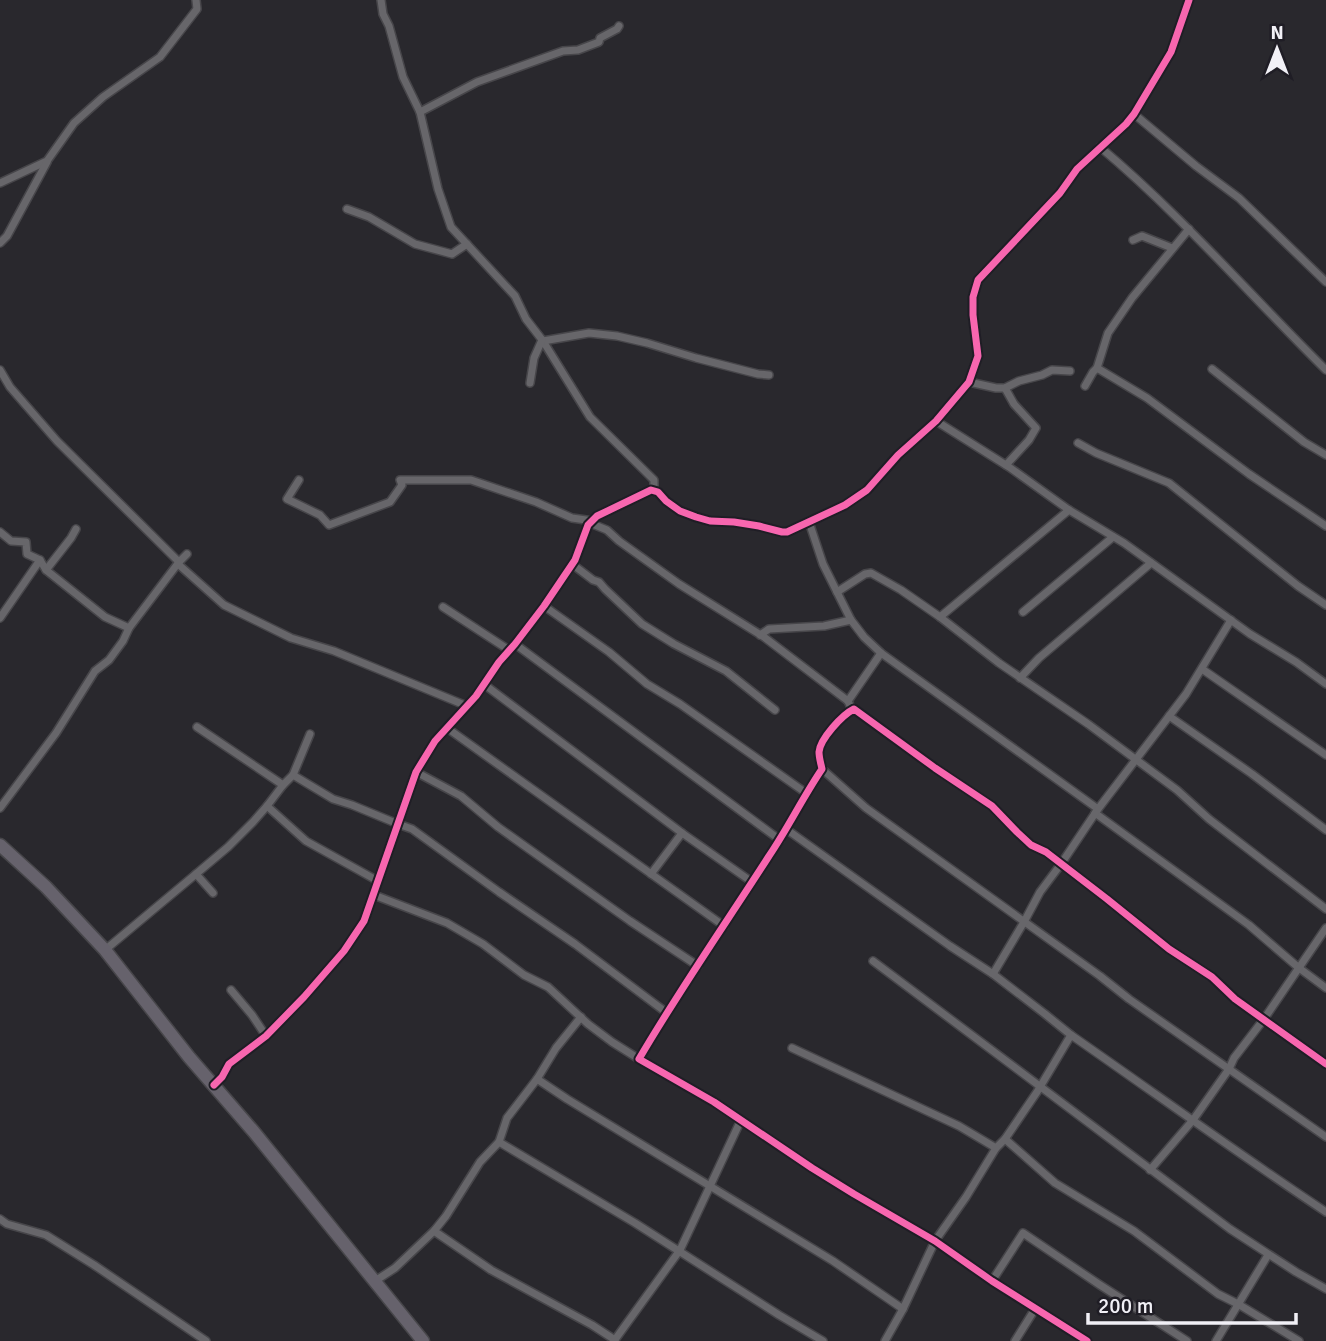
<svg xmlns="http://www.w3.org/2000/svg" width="1326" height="1341" viewBox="0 0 1326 1341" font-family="Signika,sans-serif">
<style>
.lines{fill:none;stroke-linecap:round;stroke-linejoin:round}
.minor-casing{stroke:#47464a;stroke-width:10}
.trunk-casing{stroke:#47464a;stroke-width:15}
.minor{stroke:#67666a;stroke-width:7}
.trunk{stroke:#66626c;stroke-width:12}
.cycleway-casing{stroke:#1f1d25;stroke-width:11}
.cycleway{stroke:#f766af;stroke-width:7}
</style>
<rect width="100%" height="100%" fill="#29282d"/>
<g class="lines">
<g class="minor-casing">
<g id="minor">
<polyline points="381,0 383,14 389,26 403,77 420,112 438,189 451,227 515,296 526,319 543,341 590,417 654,480 654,491"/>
<polyline points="420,112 477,82 563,51 578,50 599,42 600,38 617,29 619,26"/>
<polyline points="1134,114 1196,166 1239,198 1326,282"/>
<path d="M1100 147C1181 215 1251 296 1326 370"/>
<polyline points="0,183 47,161 74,123 103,97 160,57 197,9 196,0"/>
<polyline points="347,209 369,217 415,244 452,254 467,244"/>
<polyline points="1133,240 1142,236 1172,248"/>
<polyline points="0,243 7,236 47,162"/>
<polyline points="543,341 589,333 617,336 647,343 696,358 758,374 769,375"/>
<polyline points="1097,368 1147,398 1249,474 1326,526"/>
<polyline points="1212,369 1304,442 1326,455"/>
<polyline points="0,370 10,387 57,441 179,562"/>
<polyline points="969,382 996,388 1005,388 1019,381 1042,375 1052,370 1070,371"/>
<polyline points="530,383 534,358 542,340"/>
<polyline points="1085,386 1093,372 1097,368 1108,333 1132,298 1189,229"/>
<polyline points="1005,388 1014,404 1036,428 1029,440 1006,465"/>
<polyline points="936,421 1009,467 1069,510 1124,543 1250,634 1296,662 1326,684"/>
<polyline points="1078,443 1096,453 1169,483 1298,586 1326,605"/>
<polyline points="299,480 287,499 320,515 329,525 390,502 402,485 400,480 471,480 536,502 572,518 593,521"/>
<polyline points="809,522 823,564 851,620 864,637 881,653 1098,809"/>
<polyline points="590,523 607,530 619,541 679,584 764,637 848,701 852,710"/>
<polyline points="0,532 11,541 26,542 27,554 40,560 46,570 105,617 129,628"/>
<polyline points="178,564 224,605 291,638 334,651 467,706"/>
<polyline points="572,564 593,580 599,582 605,589 642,624 674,644 726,671 775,710"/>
<polyline points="46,570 71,538 76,529"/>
<polyline points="837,592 865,574 871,573 901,590 940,617 999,663 1088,724 1177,790 1209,819 1326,909"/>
<polyline points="544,606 609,652 647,684 680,704 806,793"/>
<polyline points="443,607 509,650"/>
<polyline points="1023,612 1113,537"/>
<polyline points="940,617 1069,510"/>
<polyline points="0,618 40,560"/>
<polyline points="760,635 769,629 824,626 851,620"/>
<polyline points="515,644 780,840"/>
<polyline points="1202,669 1326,755"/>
<polyline points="1020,678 1039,658 1151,563"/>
<polyline points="485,685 682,833 752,882"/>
<polyline points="848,701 881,653"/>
<polyline points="1169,716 1252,774 1326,830"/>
<polyline points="197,727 283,785"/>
<polyline points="447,728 724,926"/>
<polyline points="822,769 866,808 1100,976 1129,999 1326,1137"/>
<polyline points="416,772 461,796 498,827 630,921 698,966"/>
<polyline points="293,775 333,799 352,805 398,824 412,829 499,892 575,944 667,1013"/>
<polyline points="267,806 306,841 378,881"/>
<polyline points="0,808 56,733 95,671 109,660 123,641 129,628 179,562 187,554"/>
<polyline points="1095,813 1249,925 1299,968 1326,988"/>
<polyline points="786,829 950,946 993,974 1045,1014 1071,1035 1037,1092 1005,1139 996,1148 966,1197 935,1241 903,1309 885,1341"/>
<polyline points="196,874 213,893"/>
<polyline points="651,874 682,833"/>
<polyline points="374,895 447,923 483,944 524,975 548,987 588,1024 612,1042 639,1059"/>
<polyline points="105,950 196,874 228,847 253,822 267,806 283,785 293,775 310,734"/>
<polyline points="873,961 1230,1229 1296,1272 1326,1289"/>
<polyline points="993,974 1024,922 1040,892 1061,864 1098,809 1186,694 1231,620"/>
<polyline points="231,990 252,1015 266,1036"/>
<path d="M1071 1035C1156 1094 1240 1155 1326 1212"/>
<polyline points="792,1048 959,1126 996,1148"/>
<polyline points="537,1079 567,1099 833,1261 903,1309"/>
<polyline points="214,1085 222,1077 229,1064 266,1036 304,997 344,951 364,921 416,772 435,741 476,696 499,662 515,644 544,606 575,560 588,525 597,516 651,490 658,492 666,501 680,511 696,517 710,521 734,522 759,526 782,532 787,532 845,505 867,490 898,455 936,421 969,382 978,356 973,315 973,297 978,280 1060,193 1077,169 1126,124 1134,114 1171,52 1189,0"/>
<polyline points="1005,1139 1055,1183 1134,1231 1218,1294 1238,1304 1299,1341"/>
<polyline points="499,1142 635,1223 779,1315 823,1341"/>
<polyline points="1150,1170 1193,1120 1229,1069 1234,1058 1264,1019 1326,928"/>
<polyline points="0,1219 7,1224 46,1235 94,1265 206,1341"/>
<polyline points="434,1231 491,1270 592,1325 615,1340"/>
<polyline points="375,1281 395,1268 434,1231 446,1216 480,1162 499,1142 507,1118 537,1079 556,1048 581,1017"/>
<polyline points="992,1281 1023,1233 1100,1285 1187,1341"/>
<polyline points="614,1341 680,1250 741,1120"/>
<polyline points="1015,1341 1035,1309"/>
<path d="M1087 1341 992 1281 935 1241 854 1194 812 1168 714 1102 639 1059C680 989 726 923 769 856 788 828 803 797 822 769 821 764 819 758 819 752 820 739 842 715 854 709L935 768 992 806 1017 832 1031 845 1046 852 1107 899 1169 949 1212 977 1235 999 1326 1064"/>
<polyline points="1216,1341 1268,1255"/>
</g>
</g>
<g class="trunk-casing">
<polyline id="trunk" points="0,845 46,887 105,950 189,1057 254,1132 423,1341"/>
</g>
<use href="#minor" class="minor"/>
<use href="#trunk" class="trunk"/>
<g class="cycleway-casing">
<g id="cycleway">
<polyline points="214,1085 222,1077 229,1064 266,1036 304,997 344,951 364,921 416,772 435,741 476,696 499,662 515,644 544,606 575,560 588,525 597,516 651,490 658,492 666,501 680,511 696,517 710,521 734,522 759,526 782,532 787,532 845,505 867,490 898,455 936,421 969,382 978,356 973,315 973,297 978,280 1060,193 1077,169 1126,124 1134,114 1171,52 1189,0"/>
<path d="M1087 1341 992 1281 935 1241 854 1194 812 1168 714 1102 639 1059C680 989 726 923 769 856 788 828 803 797 822 769 821 764 819 758 819 752 820 739 842 715 854 709L935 768 992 806 1017 832 1031 845 1046 852 1107 899 1169 949 1212 977 1235 999 1326 1064"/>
</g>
</g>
<use href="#cycleway" class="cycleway"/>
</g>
<g transform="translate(1277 49)" stroke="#1f1d25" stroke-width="5" paint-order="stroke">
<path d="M0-5L12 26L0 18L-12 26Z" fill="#f1f0f6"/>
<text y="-10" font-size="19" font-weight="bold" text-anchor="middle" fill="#f1f0f6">N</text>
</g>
<path d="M1088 1313v10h208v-10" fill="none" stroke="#f1f0f6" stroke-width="3.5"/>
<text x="1098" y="1313" font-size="21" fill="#f1f0f6" stroke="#1f1d25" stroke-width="5" paint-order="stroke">200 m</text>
</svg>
